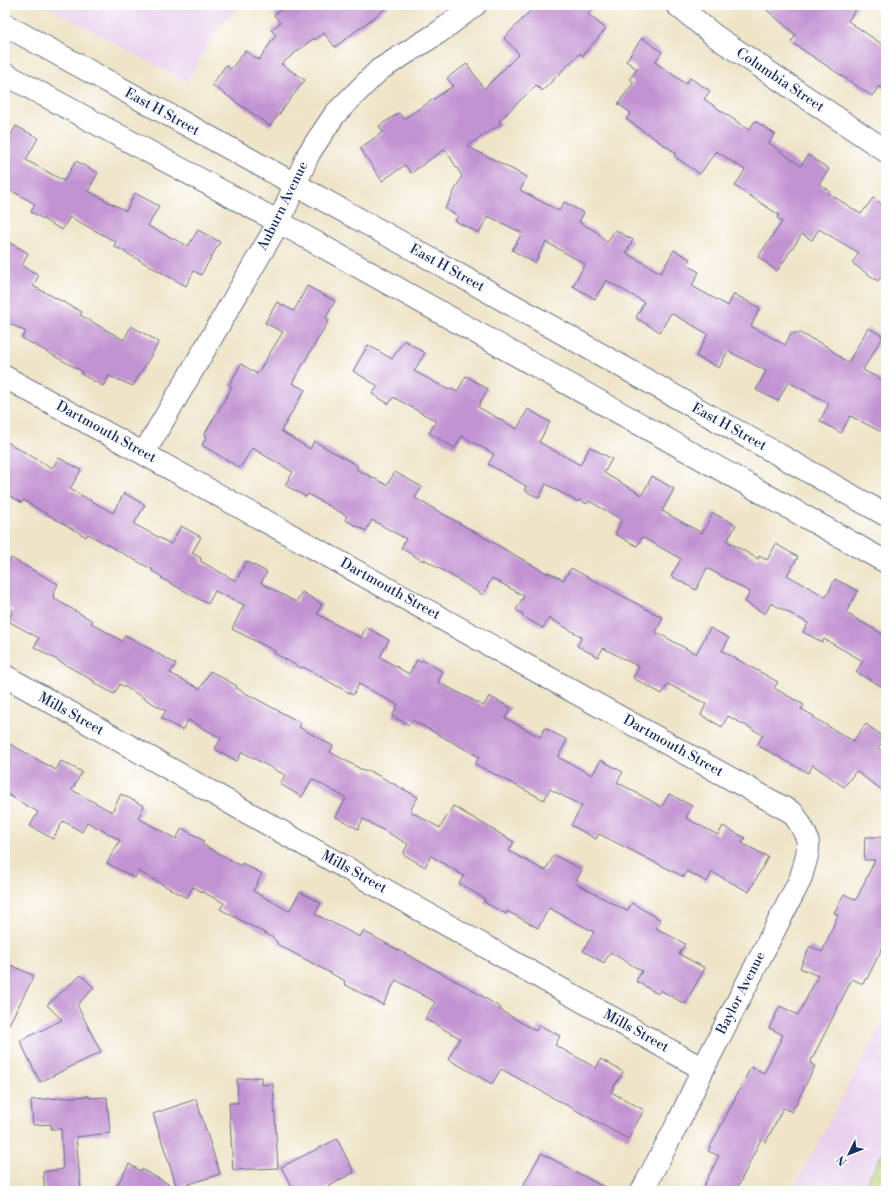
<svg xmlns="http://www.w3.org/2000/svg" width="891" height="1196" viewBox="0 0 891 1196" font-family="'Libre Bodoni',serif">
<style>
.built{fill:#e9d1ed}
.green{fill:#b8cc70;stroke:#6a7e67}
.building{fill:#c293d2}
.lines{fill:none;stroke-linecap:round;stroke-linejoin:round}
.street-casing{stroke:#656e83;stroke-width:24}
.primary-casing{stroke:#656e83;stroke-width:24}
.street{stroke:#fff;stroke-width:22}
.primary{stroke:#fff;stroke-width:22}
.labels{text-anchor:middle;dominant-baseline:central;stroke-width:3;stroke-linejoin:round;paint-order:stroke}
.street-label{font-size:14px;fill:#1b2f5e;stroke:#fff}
</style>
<rect width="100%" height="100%" fill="#fff"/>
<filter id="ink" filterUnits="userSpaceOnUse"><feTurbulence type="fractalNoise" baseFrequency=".025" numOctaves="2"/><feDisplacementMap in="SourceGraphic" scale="8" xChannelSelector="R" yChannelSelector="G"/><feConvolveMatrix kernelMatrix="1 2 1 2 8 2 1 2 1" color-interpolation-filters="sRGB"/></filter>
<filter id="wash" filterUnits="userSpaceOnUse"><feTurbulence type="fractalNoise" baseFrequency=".012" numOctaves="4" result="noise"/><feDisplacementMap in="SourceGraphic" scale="16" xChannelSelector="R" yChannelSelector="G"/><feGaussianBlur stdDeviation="0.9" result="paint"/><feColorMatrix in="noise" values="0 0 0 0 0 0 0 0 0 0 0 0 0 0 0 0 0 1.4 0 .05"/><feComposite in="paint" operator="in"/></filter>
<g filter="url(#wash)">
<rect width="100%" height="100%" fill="#efe4c8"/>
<g class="built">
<polygon points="44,5 244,5 221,23 187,82"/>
<polygon points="886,1016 886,1191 792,1191"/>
</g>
<polygon class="green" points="886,1147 886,1191 861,1191"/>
<g id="blocks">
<g class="building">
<polygon points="287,5 390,5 335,47 324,33 315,40 314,38 281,64 305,80 270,126 212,85 226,65 231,69 245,51 259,60 276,35 271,30 280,23 274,15"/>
<polygon points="536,5 596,5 588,14 606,29 582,56 580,53 542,91 536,85 499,121 501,124 467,146 527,177 520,190 559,211 564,202 584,213 579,222 597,232 607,243 615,230 633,240 626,253 661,273 674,250 690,259 687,265 699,272 692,286 728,306 734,294 760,308 751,326 785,345 791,333 800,333 826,346 848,363 868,328 883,336 863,370 886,382 886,434 850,416 841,433 820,421 829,403 788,382 778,401 756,390 766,371 728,351 719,368 696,356 708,334 671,313 660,332 636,318 644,302 606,280 595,299 573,286 585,264 546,242 535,263 512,250 522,233 488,216 479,233 455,221 458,216 445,209 462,176 445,149 411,173 405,165 382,181 360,148 383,132 379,126 399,113 404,119 453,86 447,78 467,64 484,89 519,54 504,38"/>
<polygon points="761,5 859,5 848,21 886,47 886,91 879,86 872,96 791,42 796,35"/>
<polygon points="642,38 662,52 655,62 686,84 690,78 710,91 704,99 749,130 755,121 775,134 769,143 801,166 808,155 829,169 819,184 830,191 828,193 861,214 873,198 886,207 886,269 878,281 852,263 859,253 819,229 812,240 802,234 777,271 758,257 782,222 777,218 779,215 735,186 745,170 716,151 700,174 674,156 676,153 626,119 631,113 618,104 634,82 630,79 637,69 626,61"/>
<polygon points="16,126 38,138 26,160 64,181 76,161 98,173 88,191 126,211 135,193 159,206 148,226 188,246 198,230 220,242 201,275 194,271 186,286 114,246 116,242 70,217 62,230 31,212 35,204 5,187 5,145"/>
<polygon points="10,243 28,253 22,266 39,275 33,286 82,312 80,315 124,340 131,326 159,342 133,386 109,376 103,386 81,374 83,372 22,338 26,332 5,321 5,254"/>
<polygon points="307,286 335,301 326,318 329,320 292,383 305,390 281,431 310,449 314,441 358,466 356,469 387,485 395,472 422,487 415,498 548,574 548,572 564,580 571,568 663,618 656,632 696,654 710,628 729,638 722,651 778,682 774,688 804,705 801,709 814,716 813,717 853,741 866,724 885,738 878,748 886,754 886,793 856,771 844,787 813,765 808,773 757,745 763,735 728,716 722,727 701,715 706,704 668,684 662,694 633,678 639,667 603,648 598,657 577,646 582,637 549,618 543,628 522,616 523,614 516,610 524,596 492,578 483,595 424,559 423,561 401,548 406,539 372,520 366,531 345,520 347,516 308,494 306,497 285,485 293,472 252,448 240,468 202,445 207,436 204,435 232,387 229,385 241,364 257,374 283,332 265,323 277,302 294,311"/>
<polygon points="404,340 425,353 414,371 449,390 450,388 457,392 466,376 488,389 478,407 517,429 528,409 550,422 539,442 580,465 590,447 612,459 604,473 642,495 652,476 674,489 662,511 702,533 713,513 736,525 727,541 758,559 759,556 767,560 776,544 798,557 787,575 826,597 835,579 858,591 846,613 886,636 886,689 856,672 863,661 824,639 822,642 803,632 808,623 771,603 765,614 745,602 750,592 707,568 696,590 671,576 681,559 642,537 637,546 615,534 622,520 589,501 587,504 579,500 578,502 546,484 539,498 524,490 526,486 488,464 494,454 462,436 455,448 429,433 436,421 393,397 389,404 372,394 378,386 353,371 368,345 392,359"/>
<polygon points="5,441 52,468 59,458 81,470 70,489 113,513 124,493 145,505 134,524 171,544 181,526 201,537 192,553 201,558 200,561 236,581 246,561 267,572 261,583 296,602 302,592 322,604 317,614 361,638 366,627 389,640 380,657 409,674 417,660 421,662 422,660 443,672 438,682 484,706 489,696 511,708 505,718 540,737 545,728 567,740 558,757 592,775 601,760 623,772 617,782 662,807 669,794 692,806 686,818 718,835 723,826 745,838 742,843 768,857 749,892 712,872 707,882 687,871 684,877 599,834 596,839 571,825 582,806 550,789 544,800 475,764 479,757 463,748 412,720 409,725 392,716 398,705 359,684 353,695 303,667 301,668 274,653 275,651 232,629 244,605 215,591 208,604 161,578 162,577 152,571 153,570 88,534 86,537 23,500 22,503 5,493"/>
<polygon points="11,558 58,584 53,594 54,595 53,598 93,621 91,623 122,641 125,635 176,664 170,673 200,689 210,671 237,686 236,688 301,723 299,727 333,746 330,752 366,772 368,770 418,797 410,811 440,828 453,806 514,842 509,851 545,871 554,855 582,870 575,883 627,911 632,903 661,920 656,928 685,944 679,954 705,968 685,1004 660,990 658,994 636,981 642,971 610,952 604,963 583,951 594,932 549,908 538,928 507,911 506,914 484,902 485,899 459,883 464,876 431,856 425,867 403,854 408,844 363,819 358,829 336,817 346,798 312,779 302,797 280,784 285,775 242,752 237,761 215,749 221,738 188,720 182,730 161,718 166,711 120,684 114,694 93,682 94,681 34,647 39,638 8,621 13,610 5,606 5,569"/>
<polygon points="5,741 56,770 61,761 82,772 72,790 112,812 121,794 144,806 138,818 176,839 182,828 204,841 202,844 241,866 242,863 262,874 253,891 289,911 300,892 321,903 315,914 360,937 363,931 380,940 469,988 501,1008 500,1010 536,1031 539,1025 560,1036 555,1045 596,1068 601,1059 623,1072 611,1092 644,1110 628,1139 501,1069 492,1084 448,1059 460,1038 425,1019 435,1002 396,980 383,1005 344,984 345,981 277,944 277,942 272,937 220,909 224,903 193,887 187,898 138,871 135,878 107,863 120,840 87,822 82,832 63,821 53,839 30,826 38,812 5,793"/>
<polygon points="865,837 886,837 886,940 867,979 866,978 863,984 852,979 810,1063 815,1066 792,1112 783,1108 766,1142 761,1139 736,1191 701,1191 719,1156 708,1151 751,1067 764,1073 783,1035 769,1028 780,1006 798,1015 818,976 800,968 810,946 822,952 838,915 834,913 844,894 856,900 875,860 864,860"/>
<polygon points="5,962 34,976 5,1032"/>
<polygon points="81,975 94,988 77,1005 101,1052 40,1082 20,1041 62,1020 47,1005"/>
<polygon points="261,1077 261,1085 273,1084 278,1168 233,1170 229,1103 238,1103 237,1079"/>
<polygon points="89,1096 89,1098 107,1097 110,1133 76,1137 81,1191 45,1191 43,1172 63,1169 61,1129 51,1129 51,1124 33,1125 31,1100"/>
<polygon points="196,1099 220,1174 177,1188 153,1114"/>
<polygon points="337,1139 354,1172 321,1191 294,1191 281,1167"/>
<polygon points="541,1153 611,1191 520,1191"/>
<polygon points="129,1164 140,1171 141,1169 181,1191 114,1191"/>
</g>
</g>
</g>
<g filter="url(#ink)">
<use href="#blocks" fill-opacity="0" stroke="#656e83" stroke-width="1"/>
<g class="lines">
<g class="street-casing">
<g id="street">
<polyline points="677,5 715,36 886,151"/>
<path d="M5 377 793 813C814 844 810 846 800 880L703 1069 679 1121 642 1191"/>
<polyline points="144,453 279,222 309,153 335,114 379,70 438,33 475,5"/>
<polyline points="5,676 703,1069"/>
</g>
</g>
<g class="primary-casing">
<g id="primary">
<polyline points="5,25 413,249 886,515"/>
<polyline points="5,74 279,222 886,562"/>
</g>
</g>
<use href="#street" class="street"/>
<use href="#primary" class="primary"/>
</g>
</g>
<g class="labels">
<g class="street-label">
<text transform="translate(780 80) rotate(34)">Columbia Street</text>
<text transform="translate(162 112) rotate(29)">East H Street</text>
<text transform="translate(283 206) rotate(-64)">Auburn Avenue</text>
<text transform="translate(447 268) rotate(29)">East H Street</text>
<text transform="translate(729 427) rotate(29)">East H Street</text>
<text transform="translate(106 432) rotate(29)">Dartmouth Street</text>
<text transform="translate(390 589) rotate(29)">Dartmouth Street</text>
<text transform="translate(71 714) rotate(29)">Mills Street</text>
<text transform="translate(673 746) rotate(29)">Dartmouth Street</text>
<text transform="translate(354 872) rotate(29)">Mills Street</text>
<text transform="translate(741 993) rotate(-63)">Baylor Avenue</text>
<text transform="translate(636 1031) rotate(29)">Mills Street</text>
</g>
</g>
<rect width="891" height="1196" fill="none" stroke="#fff" stroke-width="20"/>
<g transform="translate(849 1154) rotate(227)" stroke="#ffffff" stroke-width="3" paint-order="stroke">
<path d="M0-3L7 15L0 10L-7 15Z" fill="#1b2f5e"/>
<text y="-6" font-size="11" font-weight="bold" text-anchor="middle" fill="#1b2f5e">N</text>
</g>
</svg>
